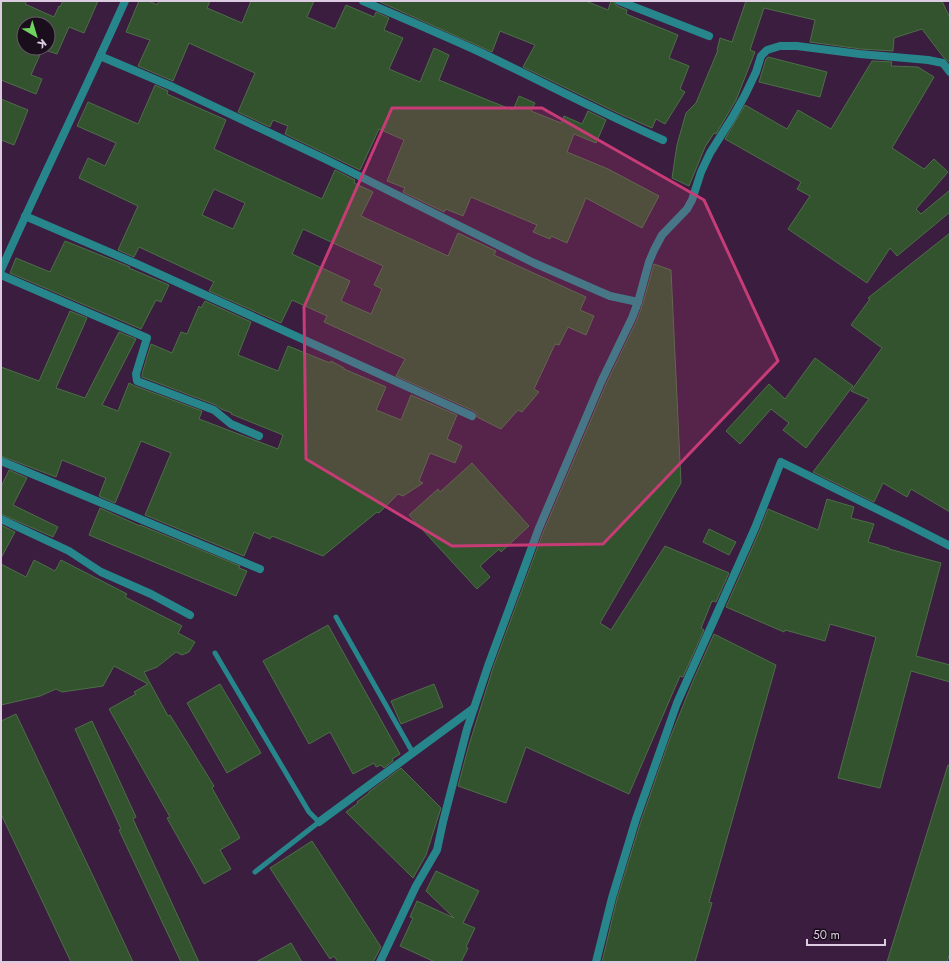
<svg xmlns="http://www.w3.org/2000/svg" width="951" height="963" viewBox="0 0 951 963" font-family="Jost,sans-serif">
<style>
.building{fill:#32532d;stroke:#4d6f47;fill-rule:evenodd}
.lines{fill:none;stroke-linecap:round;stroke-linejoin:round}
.service{stroke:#27868b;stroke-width:5}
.minor{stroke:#27868b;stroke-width:8}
.marked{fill:#c73c76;fill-opacity:0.2;stroke:#c73c76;stroke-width:3;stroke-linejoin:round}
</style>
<rect width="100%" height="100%" fill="#3a1d3f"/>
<g class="building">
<polygon points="1,1 27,1 25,4 54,17 59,6 60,7 63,1 98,1 84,33 69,27 57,54 48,51 48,24 24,24 24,48 43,48 31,75 42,79 36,94 1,80"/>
<polygon points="139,1 149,1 157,5 159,1 210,1 207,8 242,23 251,1 314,1 307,17 335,29 346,5 374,17 376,12 389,18 384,30 403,38 389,69 420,82 434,48 449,55 439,80 490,101 513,110 519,96 535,103 531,111 561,123 564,116 582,124 588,111 606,120 596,143 574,134 567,152 608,169 659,196 642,228 586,198 567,243 551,236 550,239 533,232 537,225 471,197 463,216 446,209 444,212 403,192 405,188 387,181 404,140 379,129 360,170 285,134 288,126 273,120 270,127 238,112 255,73 189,43 173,81 138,66 150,40 126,32"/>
<polygon points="381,1 586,1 608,10 611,1 614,1 615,4 617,6 627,10 626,14 678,35 669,58 689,66 680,89 685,92 665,124 656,119 652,128 620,114 523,67 535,45 500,31 492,52 380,2"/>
<polygon points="746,1 942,1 950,18 950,63 947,60 944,58 922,29 894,38 893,51 861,49 810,42 815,20 764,8 750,50 755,52 736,100 716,134 714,133 705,147 689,186 672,178 677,145 686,113 696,103 718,50 717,50 720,38 732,42"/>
<polygon points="768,57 827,72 820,97 759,82 766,59"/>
<polygon points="872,61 892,62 891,66 918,67 934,77 892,148 924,169 934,159 948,172 916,209 921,214 950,190 950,212 897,256 890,248 867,283 788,229 810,196 797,189 801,182 725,139 745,105 787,129 798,110 831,129"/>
<path d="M155 85 168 91 167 94 226 120 214 149 322 199 335 170 355 180 354 183 373 192 361 216 448 256 458 233 496 251 494 255 586 297 580 310 594 316 586 335 568 327 559 345 555 344 534 389 539 392 522 412 518 410 501 429 477 417V413L474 411 396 376 405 359 324 322 327 316 292 300 281 323 209 291 214 282 139 247 134 257 118 250 138 206 79 178 88 158 105 166 116 143 77 126 88 102 138 124ZM214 189 245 203 233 229 202 215ZM303 229 383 266 374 285 382 289 371 314 341 301 350 281 292 254Z"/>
<polygon points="1,99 28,110 14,145 1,140"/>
<polygon points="950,233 950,512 911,489 907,497 883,483 874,502 813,472 869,399 851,391 882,348 851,325 870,299 868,298"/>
<polygon points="65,241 130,267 129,268 169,285 161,302 156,300 141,329 10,273 16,258 50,272"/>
<polygon points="654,264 671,270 681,483 600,623 611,630 665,546 729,573 716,602 712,601 701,628 704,630 683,677 680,676 629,794 526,747 506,803 458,786 469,745 493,668 544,530 607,382 637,320 643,303"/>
<polygon points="205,301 251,322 238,355 278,371 288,346 330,363 331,361 344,368 344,369 386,387 376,410 401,420 411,395 457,415 447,439 462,446 455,463 430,453 419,481 423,483 403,496 398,494 379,513 377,512 323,556 272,536 270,539 254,532 244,556 145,515 171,453 141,441 115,503 99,496 106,478 62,460 56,477 1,456 1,367 39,381 70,311 87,318 56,388 85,398 119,332 136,339 102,405 118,411 129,383 135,386 202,411 199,419 278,449 283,435 231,414 232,413 221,409 216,405 142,377 142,374 151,344 172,353 181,332 187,334 199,306 201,308"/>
<polygon points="815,358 853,386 806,448 783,430 789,423 771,409 740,444 726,431 769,384 785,399"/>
<polygon points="472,463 529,526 501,552 499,549 480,566 490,577 477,589 409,515 438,489 440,492"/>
<polygon points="9,470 27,478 13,505 58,527 53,537 1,514 1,487"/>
<polygon points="827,499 854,507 851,518 874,524 868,542 889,548 889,549 941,563 916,656 950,665 950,682 911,671 880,788 838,778 876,637 830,624 825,641 785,630 784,632 726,607 760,530 768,509 818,530"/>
<polygon points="100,508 140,526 140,525 240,566 239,568 247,571 236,596 89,535"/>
<polygon points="1,525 15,532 1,558"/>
<polygon points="709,529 736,542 729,555 703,542"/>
<polygon points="34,560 55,571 61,560 127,594 125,597 182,626 178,633 195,642 189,652 182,655 176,652 157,667 144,672 168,716 170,715 214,786 212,788 240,838 220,850 231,869 204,884 167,818 170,817 109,709 136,694 134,692 148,684 114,666 103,686 62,692 56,689 40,696 1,705 1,564 26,577"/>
<polygon points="328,625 400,754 392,759 393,761 384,768 381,765 376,767 374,763 353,774 330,732 309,744 263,661"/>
<polygon points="714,634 776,665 709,902 712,903 695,962 602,962 617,899 641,821 670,738 693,681"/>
<polygon points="220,684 261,753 227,773 187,703"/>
<polygon points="434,684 443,707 401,724 391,701"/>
<polygon points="16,714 93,876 133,962 71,962 46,909 1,814 1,721"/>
<polygon points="92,721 136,817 133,819 199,962 181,962 119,830 121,829 75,729"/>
<polygon points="948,765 950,765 950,953 947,962 887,962"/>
<polygon points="401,768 441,808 426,855 413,878 346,812 358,803 357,802 369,793 369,792"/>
<polygon points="312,841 381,947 373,962 338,962 334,956 330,959 270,868"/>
<polygon points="436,871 479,891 463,923 475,928 466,947 468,948 461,962 435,962 400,946 413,918 410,917 417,901 454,918 426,891"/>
<polygon points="291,943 302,962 256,962"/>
</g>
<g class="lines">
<g class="service">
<polyline points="336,617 413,753"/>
<polyline points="215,653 309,812 319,822 255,872"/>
</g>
<g class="minor">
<path d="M363 1C403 18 443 35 482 53 543 82 602 113 663 140"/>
<polyline points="619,1 709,36"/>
<polyline points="100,56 173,87 325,159 534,263 610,296 638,302"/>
<polyline points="25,216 137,264 472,416"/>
<path d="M1 270C41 180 85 91 125 1"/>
<polyline points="1,275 147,338 136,374 137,381 214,410 231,424 259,436"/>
<polyline points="1,461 260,569"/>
<polyline points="1,519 69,551 101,572 151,594 190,615"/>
<polyline points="319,822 474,708"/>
<polyline points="380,962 416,886 437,850 443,822 467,729 488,666 539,528 602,380 632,318 638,302 649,262 654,250 662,235 687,209 692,200 701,172 710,153 732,118 745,95 756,72 761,56 767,50 780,46 797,46 860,54 928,60 943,63 950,72"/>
<polyline points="596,962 612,898 636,819 677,703 755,528 781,462 905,523 950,546"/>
</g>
</g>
<path class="marked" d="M392 108H542L704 200 778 361 603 544 452 546 306 459 304 307Z"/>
<rect width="951" height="963" fill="none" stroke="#ddcbe1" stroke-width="4"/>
<g transform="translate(36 36) rotate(142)"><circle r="19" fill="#1a0d1c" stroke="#68596b"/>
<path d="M0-3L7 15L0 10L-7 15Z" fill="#6fd35f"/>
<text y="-6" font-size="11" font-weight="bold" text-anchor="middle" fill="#ddcbe1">K</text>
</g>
<path d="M807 939v6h78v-6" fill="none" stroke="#ddcbe1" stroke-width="2"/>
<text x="813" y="939" font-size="12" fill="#ddcbe1" stroke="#1a0d1c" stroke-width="3" paint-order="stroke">50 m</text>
</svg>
